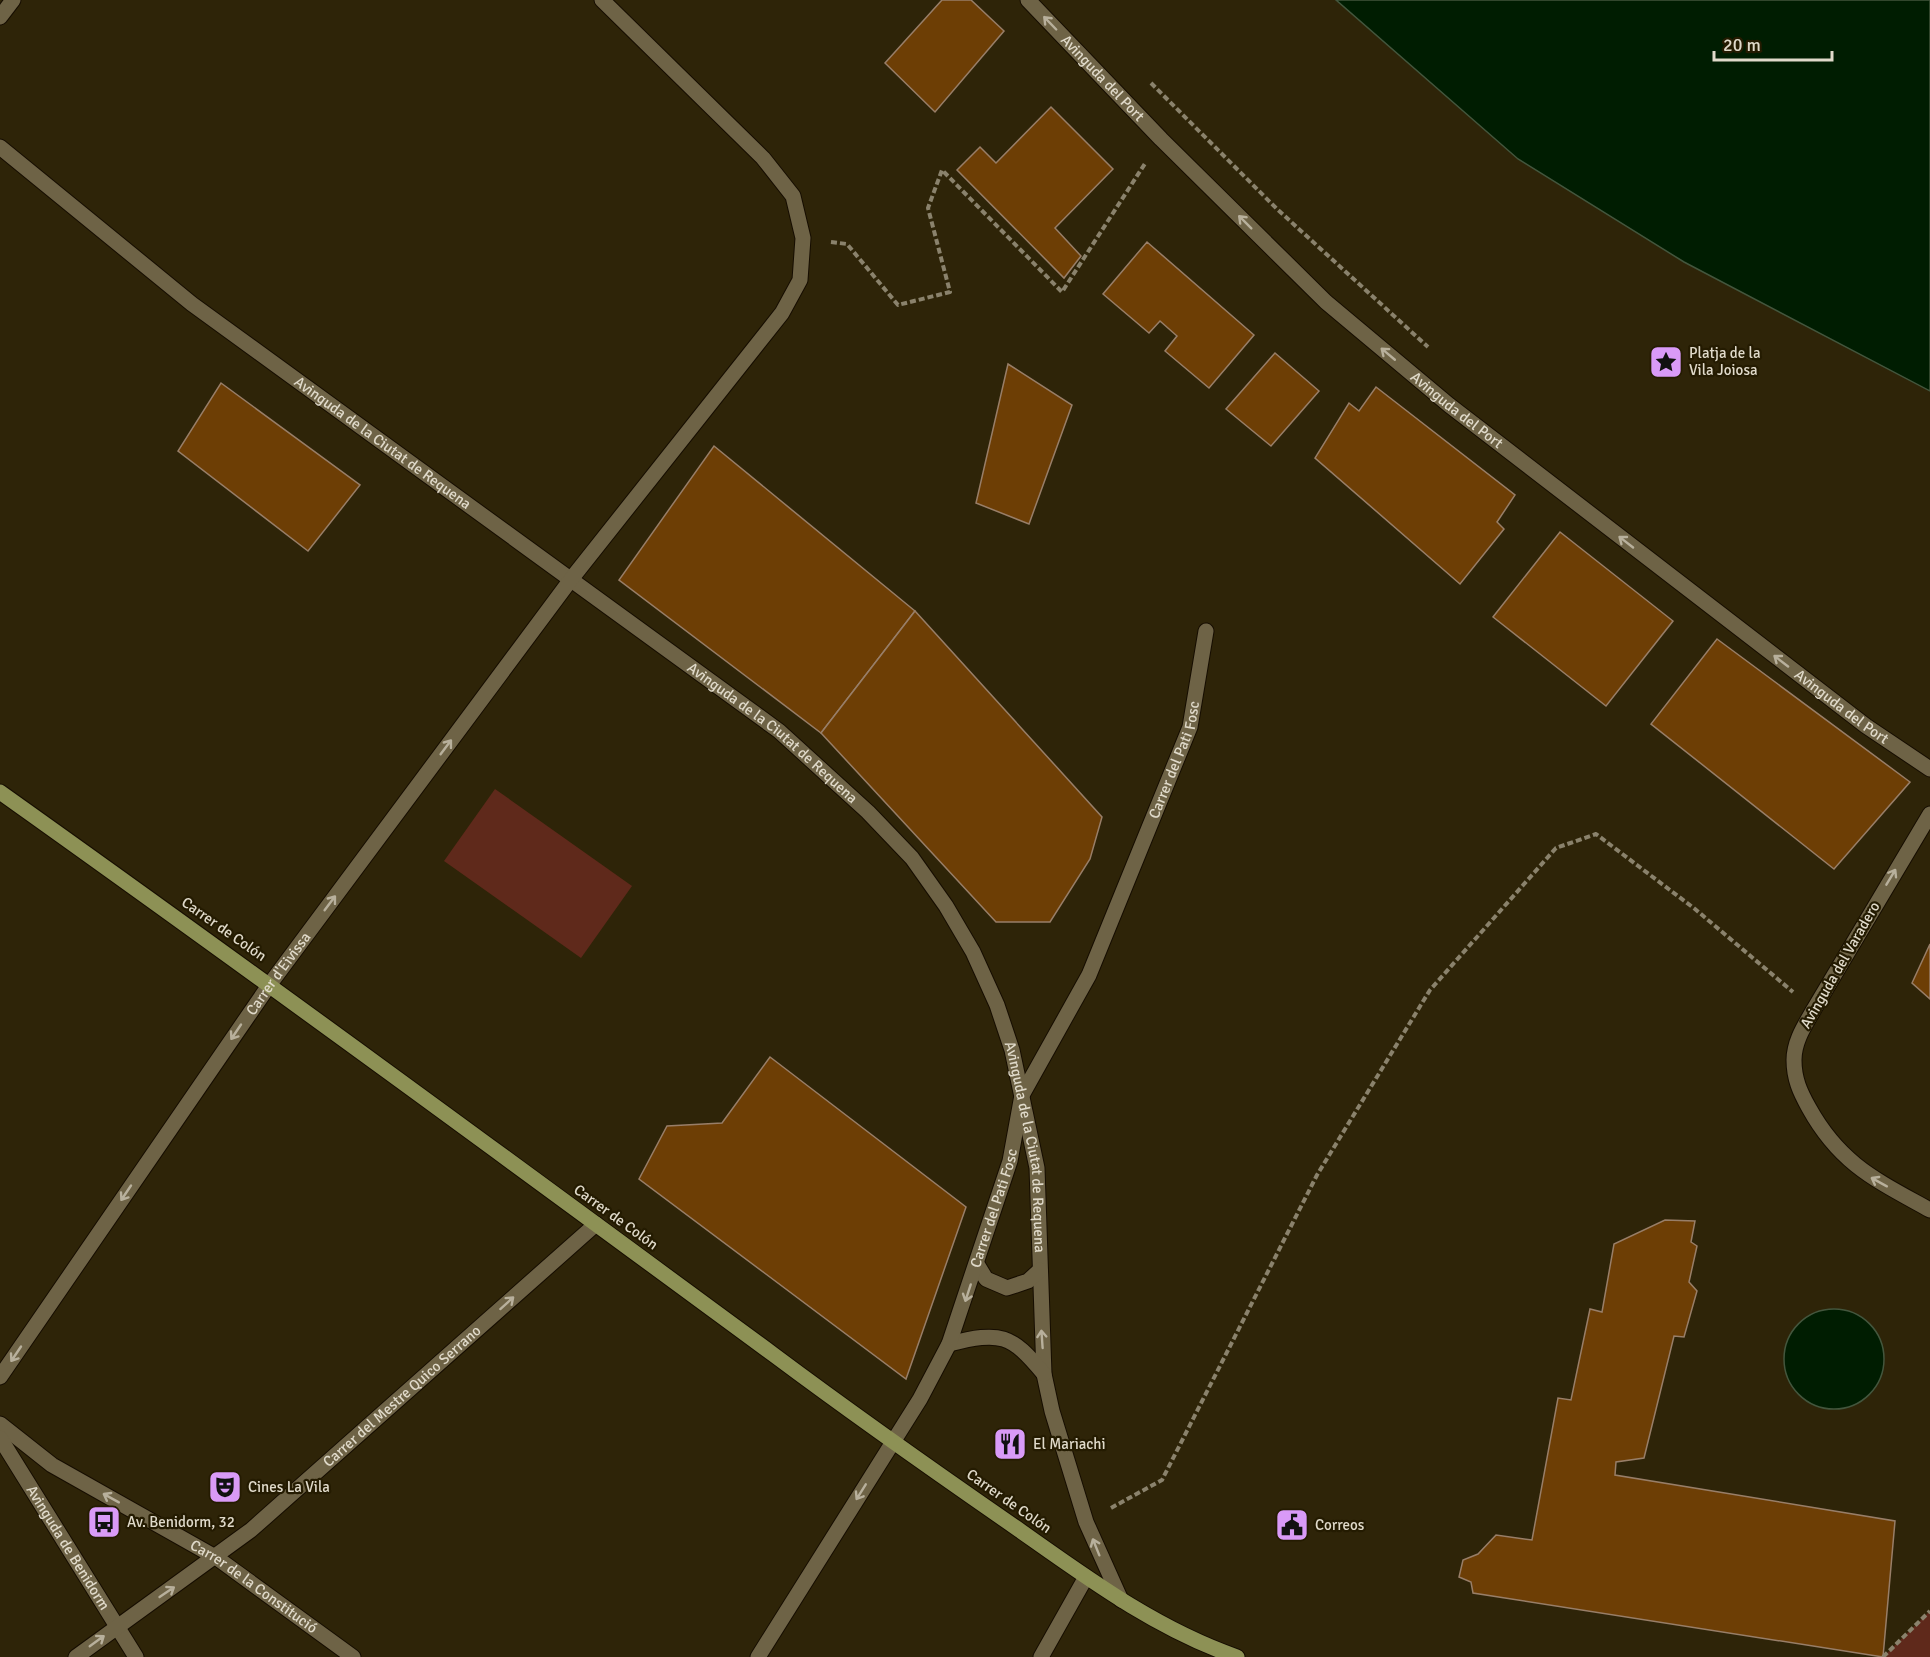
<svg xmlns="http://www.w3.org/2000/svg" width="1930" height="1657" viewBox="0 0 1930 1657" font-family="Signika,sans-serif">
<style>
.green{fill:#5f291b}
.water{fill:#001d01;stroke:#43563d;stroke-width:1.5}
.building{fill:#6d3e05;stroke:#987e68;stroke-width:1.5}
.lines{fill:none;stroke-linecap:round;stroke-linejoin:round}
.minor-casing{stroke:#160d00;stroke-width:17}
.major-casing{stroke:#160d00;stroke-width:17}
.path{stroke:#8a826c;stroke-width:4;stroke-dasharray:6 3;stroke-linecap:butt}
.minor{stroke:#6e6346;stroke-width:15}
.major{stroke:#8d9155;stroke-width:15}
.oneway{stroke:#b8b09c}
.labels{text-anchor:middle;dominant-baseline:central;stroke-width:4.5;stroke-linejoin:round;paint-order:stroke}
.street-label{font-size:15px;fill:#e0daca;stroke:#241b01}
.poi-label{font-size:15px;fill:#e0daca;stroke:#241b01;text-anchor:start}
</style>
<rect width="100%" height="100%" fill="#2e2408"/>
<g class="green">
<polygon points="495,789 632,886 581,958 444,861"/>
<polygon points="1930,1611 1930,1657 1883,1657"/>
</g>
<g class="water">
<polygon points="1336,0 1930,0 1930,391 1684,262 1518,159"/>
<circle cx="1834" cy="1359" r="50"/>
</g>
<g class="building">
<polygon points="942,0 971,0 1004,31 935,112 885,63"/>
<polygon points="1051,107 1113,169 1055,228 1081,256 1064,278 957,170 980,147 996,163"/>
<polygon points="1147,242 1254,335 1209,388 1165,351 1177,336 1160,321 1149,333 1103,294"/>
<polygon points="1275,353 1319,391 1271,446 1226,409"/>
<polygon points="1008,364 1072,405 1029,524 976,503"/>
<polygon points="221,383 360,485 308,551 178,451"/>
<polygon points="1376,387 1515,495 1497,522 1504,529 1460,584 1315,458 1349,403 1359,411"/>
<polygon points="714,446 915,611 821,733 619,580"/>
<polygon points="1560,532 1673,621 1606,706 1493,617"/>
<polygon points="915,611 1102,817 1090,859 1050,922 996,922 821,733"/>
<polygon points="1717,639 1910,782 1834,869 1651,724"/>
<polygon points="1930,944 1930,999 1912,983"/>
<polygon points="770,1057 966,1207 906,1379 639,1179 667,1126 722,1123"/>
<polygon points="1665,1220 1695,1221 1691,1242 1697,1246 1689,1282 1697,1291 1684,1337 1674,1336 1644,1458 1616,1462 1615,1475 1895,1521 1883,1657 1473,1593 1471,1582 1459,1577 1463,1560 1478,1554 1496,1535 1532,1540 1558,1398 1571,1400 1590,1309 1602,1312 1614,1244"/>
</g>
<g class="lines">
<g class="minor-casing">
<g id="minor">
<path id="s1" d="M1028 0 1161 139 1326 302 1449 405 1866 726 1930 769"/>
<polyline points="0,17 13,0"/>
<path id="s2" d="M0 147 192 304 779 731 868 812 912 858 946 906 973 952 997 1005 1012 1050 1037 1168 1044 1374 1052 1411 1086 1522 1121 1600"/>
<path d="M1930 814 1814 1009C1805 1025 1794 1041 1794 1060 1794 1079 1800 1092 1809 1108 1840 1164 1876 1180 1930 1210"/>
<polyline points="977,1264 986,1279 1007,1288 1028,1281 1040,1270"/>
<path d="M949 1344C1001 1331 1011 1334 1044 1374"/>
<path id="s3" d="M0 1377 270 984 572 578 782 313 800 280 803 238 793 196 763 158 602 0"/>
<path id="s4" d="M0 1424 52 1465 217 1558 353 1657"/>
<path id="s5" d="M0 1438 136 1657"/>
<path id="s6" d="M76 1657 251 1530 596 1224"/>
<path id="s7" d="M758 1657 920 1399 949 1344 1010 1161 1022 1095 1089 975 1190 727 1206 631"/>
<polyline points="1041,1657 1086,1577"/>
</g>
</g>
<g class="major-casing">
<path id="major" d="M0 792C260 977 517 1166 774 1355 853 1414 934 1471 1015 1527 1086 1577 1154 1628 1237 1657"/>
</g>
<g class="path">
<polyline points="1151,83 1277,209 1428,347"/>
<polyline points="831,242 847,244 898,305 950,292 928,208 942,170 1062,292 1146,162"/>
<polyline points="1111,1508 1162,1480 1317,1175 1430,990 1556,848 1596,834 1695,909 1793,992"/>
<polyline points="1883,1657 1930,1611"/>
</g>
<use href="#minor" class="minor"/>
<use href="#major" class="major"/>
</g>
<defs><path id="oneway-shaft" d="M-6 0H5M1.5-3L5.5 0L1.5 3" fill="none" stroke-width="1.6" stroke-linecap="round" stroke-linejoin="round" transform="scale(1.5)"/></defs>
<g class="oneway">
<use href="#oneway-shaft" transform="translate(1050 23) rotate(-134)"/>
<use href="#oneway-shaft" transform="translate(1245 222) rotate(-135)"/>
<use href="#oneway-shaft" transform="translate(1388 354) rotate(-140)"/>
<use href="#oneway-shaft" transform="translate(1626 542) rotate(-142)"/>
<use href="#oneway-shaft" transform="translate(1781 661) rotate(-142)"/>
<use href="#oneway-shaft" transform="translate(446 747) rotate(-53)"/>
<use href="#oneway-shaft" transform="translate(1891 877) rotate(-59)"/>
<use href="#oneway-shaft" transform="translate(330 903) rotate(-53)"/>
<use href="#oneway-shaft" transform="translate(236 1032) rotate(124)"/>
<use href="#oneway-shaft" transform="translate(1879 1182) rotate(-151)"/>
<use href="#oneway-shaft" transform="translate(126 1193) rotate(124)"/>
<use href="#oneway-shaft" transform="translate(968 1293) rotate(108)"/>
<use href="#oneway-shaft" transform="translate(507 1303) rotate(-42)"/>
<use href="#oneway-shaft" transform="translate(1042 1339) rotate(-94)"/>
<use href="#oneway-shaft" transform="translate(16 1354) rotate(124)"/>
<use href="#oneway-shaft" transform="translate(861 1492) rotate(122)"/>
<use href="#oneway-shaft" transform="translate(111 1498) rotate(-151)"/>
<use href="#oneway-shaft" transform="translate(1096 1547) rotate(-112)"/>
<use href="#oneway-shaft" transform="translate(167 1592) rotate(-34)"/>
<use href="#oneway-shaft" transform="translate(97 1641) rotate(-36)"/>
</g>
<defs>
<g id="sight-square" transform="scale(1.725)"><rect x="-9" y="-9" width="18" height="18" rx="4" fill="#d99af7" stroke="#241b01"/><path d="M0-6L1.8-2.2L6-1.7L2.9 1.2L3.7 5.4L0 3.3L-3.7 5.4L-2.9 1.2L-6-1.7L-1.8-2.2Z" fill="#111"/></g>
<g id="restaurant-square" transform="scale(1.725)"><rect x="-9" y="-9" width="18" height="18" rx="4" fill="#d99af7" stroke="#241b01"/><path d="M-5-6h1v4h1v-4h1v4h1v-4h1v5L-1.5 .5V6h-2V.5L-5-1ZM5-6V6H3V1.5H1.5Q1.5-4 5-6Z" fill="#111"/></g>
<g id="theatre-square" transform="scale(1.725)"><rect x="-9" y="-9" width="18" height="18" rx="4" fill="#d99af7" stroke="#241b01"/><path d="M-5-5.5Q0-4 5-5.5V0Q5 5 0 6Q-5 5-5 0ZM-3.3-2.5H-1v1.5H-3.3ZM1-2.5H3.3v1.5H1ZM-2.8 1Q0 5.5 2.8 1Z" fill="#111"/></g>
<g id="bus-square" transform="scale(1.725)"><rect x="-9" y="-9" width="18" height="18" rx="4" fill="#d99af7" stroke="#241b01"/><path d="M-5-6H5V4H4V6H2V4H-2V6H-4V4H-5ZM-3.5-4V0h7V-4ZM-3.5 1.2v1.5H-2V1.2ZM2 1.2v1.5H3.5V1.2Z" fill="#111"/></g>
<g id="civic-square" transform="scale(1.725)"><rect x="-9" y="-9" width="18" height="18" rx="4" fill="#d99af7" stroke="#241b01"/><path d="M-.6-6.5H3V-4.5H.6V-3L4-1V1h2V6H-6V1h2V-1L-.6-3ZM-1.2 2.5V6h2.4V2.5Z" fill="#111"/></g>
</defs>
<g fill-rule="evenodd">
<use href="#sight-square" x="1666" y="362"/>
<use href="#restaurant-square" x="1010" y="1444"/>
<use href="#theatre-square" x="225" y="1487"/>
<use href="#bus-square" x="104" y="1522"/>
<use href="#civic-square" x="1292" y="1525"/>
</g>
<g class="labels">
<g class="street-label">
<text stroke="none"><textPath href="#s1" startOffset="108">Avinguda del Port</textPath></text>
<text stroke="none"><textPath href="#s1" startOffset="594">Avinguda del Port</textPath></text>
<text stroke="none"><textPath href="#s2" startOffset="484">Avinguda de la Ciutat de Requena</textPath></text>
<text stroke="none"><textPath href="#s1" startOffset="1080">Avinguda del Port</textPath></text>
<text stroke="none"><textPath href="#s2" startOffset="970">Avinguda de la Ciutat de Requena</textPath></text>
<text stroke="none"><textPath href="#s7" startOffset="996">Carrer del Pati Fosc</textPath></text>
<text transform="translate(224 929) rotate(35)">Carrer de Colón</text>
<text transform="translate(1840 965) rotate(-60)">Avinguda del Varadero</text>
<text stroke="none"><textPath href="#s3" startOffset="490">Carrer d'Eivissa</textPath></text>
<text stroke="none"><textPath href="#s2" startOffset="1474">Avinguda de la Ciutat de Requena</textPath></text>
<text stroke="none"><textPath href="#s7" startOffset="510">Carrer del Pati Fosc</textPath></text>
<text transform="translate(616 1217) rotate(36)">Carrer de Colón</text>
<text stroke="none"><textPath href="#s6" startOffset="418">Carrer del Mestre Quico Serrano</textPath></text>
<text transform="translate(1009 1501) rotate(35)">Carrer de Colón</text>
<text stroke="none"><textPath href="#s5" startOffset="129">Avinguda de Benidorm</textPath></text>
<text stroke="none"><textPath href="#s4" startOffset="302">Carrer de la Constitució</textPath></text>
</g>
<g class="poi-label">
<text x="1689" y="353">Platja de la<tspan x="1689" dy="17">Vila Joiosa</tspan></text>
<text x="1033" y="1444">El Mariachi</text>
<text x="248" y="1487">Cines La Vila</text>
<text x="127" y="1522">Av. Benidorm, 32</text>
<text x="1315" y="1525">Correos</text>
</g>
</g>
<path d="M1714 51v9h118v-9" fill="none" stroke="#e0daca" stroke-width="3"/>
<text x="1723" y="51" font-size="18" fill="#e0daca" stroke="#241b01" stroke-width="4.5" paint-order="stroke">20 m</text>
</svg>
